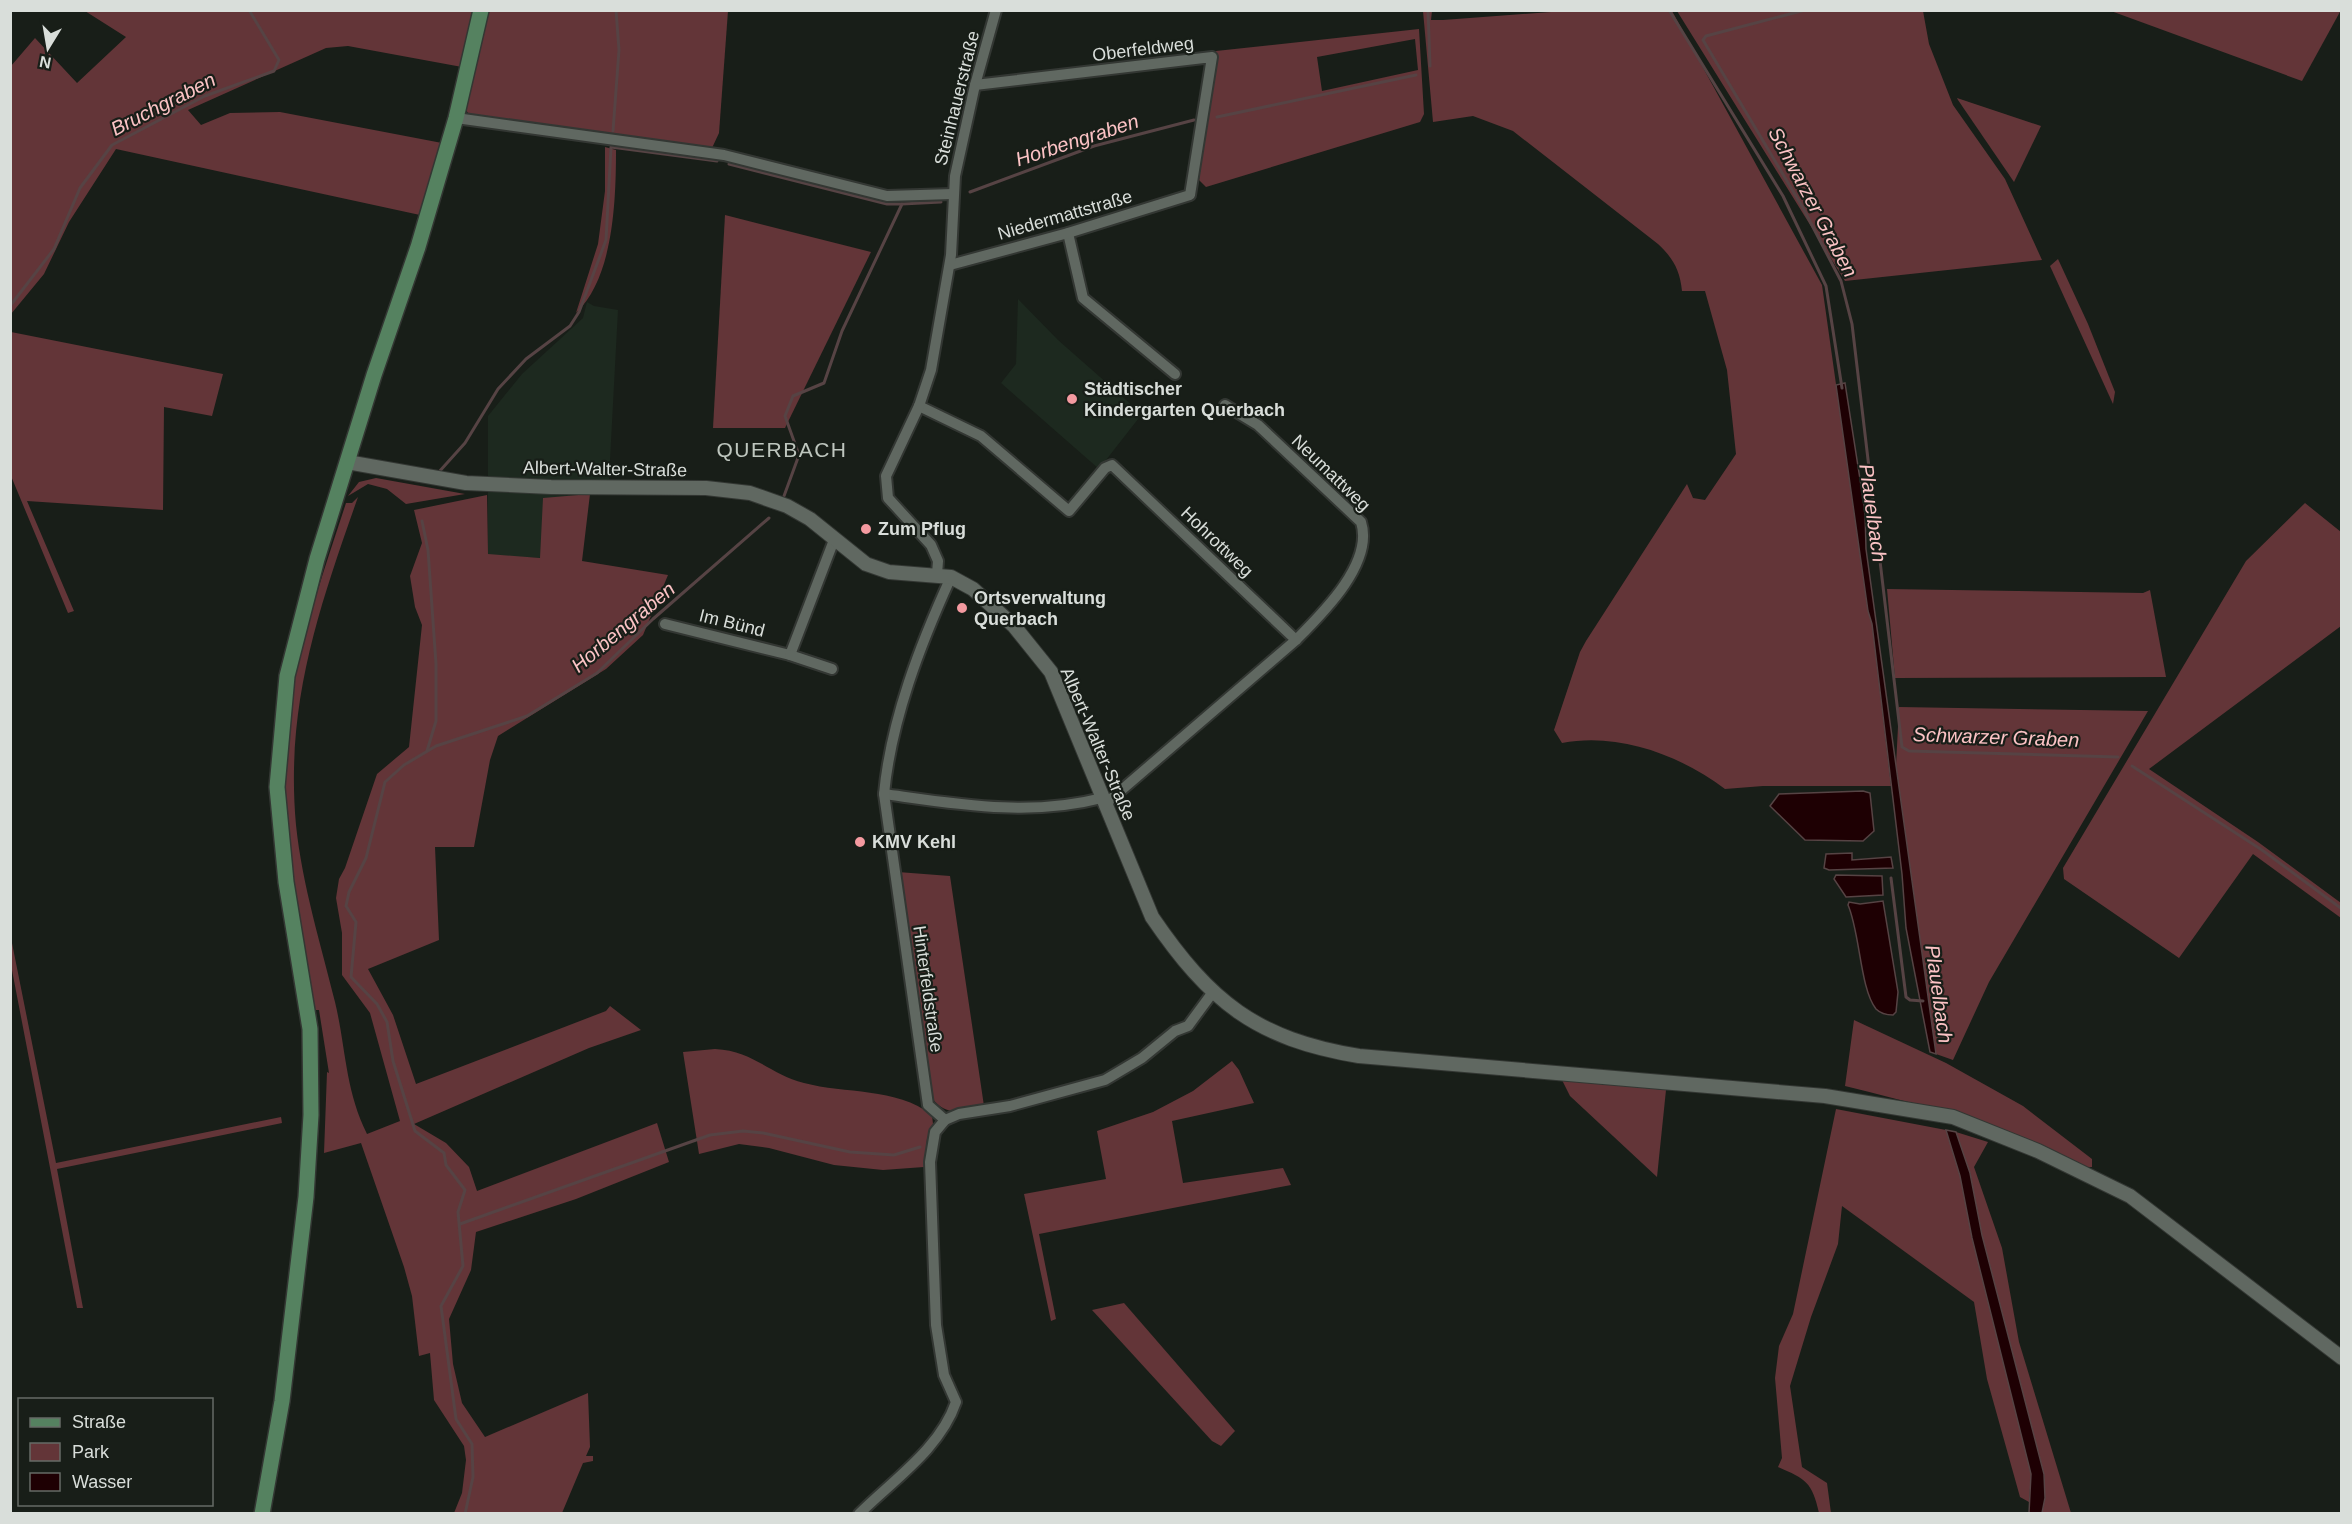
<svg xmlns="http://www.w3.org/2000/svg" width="2352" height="1524" viewBox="0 0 2352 1524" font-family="Arial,sans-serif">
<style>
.built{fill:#1d291f}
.green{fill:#633538;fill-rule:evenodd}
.water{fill:#1e0003;stroke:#564344;stroke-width:1.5}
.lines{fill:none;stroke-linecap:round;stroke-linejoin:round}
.stream{stroke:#564344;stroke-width:3}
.minor-casing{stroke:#333733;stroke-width:14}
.tertiary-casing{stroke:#333733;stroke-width:16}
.secondary-casing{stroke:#333733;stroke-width:18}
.minor{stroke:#606861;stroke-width:10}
.tertiary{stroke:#606861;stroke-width:14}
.secondary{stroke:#558260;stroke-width:15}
.poi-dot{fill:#f49aa0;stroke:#181e18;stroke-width:2}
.labels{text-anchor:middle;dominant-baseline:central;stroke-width:4.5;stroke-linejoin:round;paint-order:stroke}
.street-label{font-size:18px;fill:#d9deda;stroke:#181e18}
.poi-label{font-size:18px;font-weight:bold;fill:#d9deda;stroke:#181e18;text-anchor:start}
.water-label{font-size:20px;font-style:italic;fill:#fcc3c5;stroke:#181e18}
.quarter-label{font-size:21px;letter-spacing:1.5px;fill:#bec6be;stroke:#181e18}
</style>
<rect width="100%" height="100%" fill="#181e18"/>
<g class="built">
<polygon points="1018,299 1058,340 1142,414 1099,469 1001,383 1016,364"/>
<polygon points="587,302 594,306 618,310 609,479 590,494 541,558 488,555 488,416 522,374 583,318"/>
</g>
<g class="green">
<path d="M1578 10 1672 11 1822 285 1868 611 1872 623 1891 786H1763L1725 789C1680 755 1618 732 1562 743L1554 730 1580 652 1586 641 1687 484 1693 498 1705 500 1736 454 1727 370 1705 291H1682C1680 270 1673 258 1658 244L1513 131 1473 116 1433 122 1423 11H1432L1431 20H1443Z"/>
<polygon points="2341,10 2302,81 2111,11 2111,10"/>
<polygon points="85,11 476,11 462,67 348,46 326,48 188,110 201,125 230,113 280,112 442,143 420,215 116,149 69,222 44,274 11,314 11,66 35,38 77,83 126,37"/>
<polygon points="486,11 728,11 719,133 712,148 469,114 465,109"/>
<polygon points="1677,11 1923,11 1929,44 1953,105 2005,179 2042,260 1845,281"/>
<path d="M1419 29 1424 114 1420 122 1206 187 1199 180 1216 51ZM1415 39 1418 70 1322 91 1317 57Z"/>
<polygon points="1957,98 2041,126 2014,182 1958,100"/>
<path d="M605 147 616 150C616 199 614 277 576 313L598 244 605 191Z"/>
<polygon points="725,215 871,252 785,428 713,428"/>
<polygon points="2058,259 2088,324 2115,392 2113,404 2050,266"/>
<polygon points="11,332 223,374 212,416 164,407 163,510 27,501 74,611 68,613 11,476"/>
<polygon points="376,478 465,494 406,504 387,489 368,484 348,496 359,482"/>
<path d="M590 494 582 561 668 575 643 635 606 669 498 736 490 760 474 847H435L439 940 368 969 393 1015 416 1084 606 1011 610 1006 641 1030 589 1048 414 1124 446 1143 469 1167 477 1191 657 1123 669 1162 576 1199 476 1232 471 1270 449 1319 453 1364 462 1403 485 1437 588 1393 590 1447 586 1456H593V1461L583 1463 562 1513H454L462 1493 466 1460 464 1446 434 1400 430 1353 419 1356 412 1296 404 1267 361 1143 324 1153 327 1072 329 1073 319 1010H312C300 932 283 853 284 774 285 680 317 592 346 503H352L358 497C319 608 285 704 296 825 302 884 321 945 335 1002 346 1048 345 1090 367 1134L400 1121 370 1013 342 975V933L336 898 339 879 345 868 377 774 409 747 422 625 415 607 410 576 422 543 414 510 487 495 488 554 540 558 543 498Z"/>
<polygon points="2305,503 2341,532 2341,626 2149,769 2258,842 2341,903 2341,918 2253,854 2179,958 2064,879 2063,868 2246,561"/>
<polygon points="1887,589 2143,593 2150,590 2166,677 1895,678"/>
<polygon points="1899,707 2148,711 1989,982 1953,1060 1936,1054 1896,766"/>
<path d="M898 872 950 876 984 1106C962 1110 947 1118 932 1098Z"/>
<polygon points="10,933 56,1163 281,1117 282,1123 57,1169 83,1308 77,1308 11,965"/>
<path d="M1854 1020 1946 1063 2023 1106 2092 1159V1167H2087C2010 1126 1929 1107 1845 1086Z"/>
<path d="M715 1049C754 1051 769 1074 804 1083 845 1094 896 1087 932 1115L933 1124 927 1139 924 1167 883 1170 834 1165 769 1148 739 1144 699 1154 683 1052Z"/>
<polygon points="1232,1061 1239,1070 1254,1103 1172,1121 1183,1183 1283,1168 1291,1185 1039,1234 1056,1319 1051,1321 1024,1194 1106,1179 1097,1131 1153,1112 1193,1091"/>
<polygon points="1562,1080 1666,1090 1657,1177 1570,1096"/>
<path d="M1836 1109 1946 1130 1960 1176 1972 1238 2031 1474 2029 1502 2020 1497 1987 1379 1974 1302 1842 1206 1838 1244 1811 1317 1790 1386 1802 1467 1827 1483 1831 1513H1819C1812 1482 1806 1479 1778 1467L1782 1458 1775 1378 1779 1346 1793 1314Z"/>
<polygon points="1956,1132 1988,1142 1974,1167 2002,1248 2019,1342 2071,1513 2042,1513 2045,1498 2044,1474 1982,1235 1970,1173"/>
<polygon points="1124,1303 1235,1431 1221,1446 1212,1441 1092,1310"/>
</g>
<g class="water">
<polygon points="1845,383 1865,511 1866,549 1936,1054 1930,1052 1906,928 1902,874 1872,624 1868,611 1836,385"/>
<polygon points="1863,791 1870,793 1874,831 1863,841 1805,840 1770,806 1779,794"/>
<polygon points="1852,853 1852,860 1891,857 1893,868 1829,870 1824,868 1826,854"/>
<polygon points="1836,875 1882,876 1883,895 1846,897 1834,879"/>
<path d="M1883 901 1898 992 1896 1012 1893 1015C1887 1015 1881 1014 1876 1009 1860 989 1860 932 1848 905L1849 902 1860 904Z"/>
<polygon points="1946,1130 1956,1132 1970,1173 1982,1235 2044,1474 2045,1498 2042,1513 2029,1513 2031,1474 1972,1238 1960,1176"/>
</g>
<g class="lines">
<g class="stream">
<polyline points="1428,10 1430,66"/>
<polyline points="1669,10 1783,196 1826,286 1842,388"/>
<polyline points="1805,10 1706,36 1703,40 1803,208 1841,281 1852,324 1902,747 1909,751 2118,757"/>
<polyline points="1217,117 1416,75"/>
<polyline points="613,131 619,50 616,10"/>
<polyline points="729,164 887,204 902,204"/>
<polyline points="970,192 1094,146 1194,120"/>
<polyline points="10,306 54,249 80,188 112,145 205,96 274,71 279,60 249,10"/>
<polyline points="438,473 465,443 498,389 526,359 570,326 579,312 606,240 611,147 717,161"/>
<polyline points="784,496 799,455 785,416 793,396 824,383 842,331 902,204 941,202"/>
<polyline points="422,521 428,550 436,664 436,721 427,751"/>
<polyline points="2132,766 2262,850 2342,909"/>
<polyline points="1891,878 1906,997 1910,1000 1923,1001"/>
<polyline points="460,1224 710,1135 743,1131 763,1133 850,1152 894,1155 920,1147"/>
<polyline points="465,1514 473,1477 472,1444 456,1419 441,1306 463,1266 458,1212 465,1190 446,1165 444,1153 415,1131 393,1061 387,1022 377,1004 351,977 356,922 346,906 349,892 366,858 385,782 404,765 436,746 527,716 597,673 653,619 769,518"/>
</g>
<g class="minor-casing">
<g id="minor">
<polyline points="456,118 724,155 887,196 953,194"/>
<polyline points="1068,233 1083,298 1175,374"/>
<polyline points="950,265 1068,233 1190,195 1212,57 975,85"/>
<path d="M1225 405 1258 425 1361 522C1374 563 1323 613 1296 640"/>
<polyline points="919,406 981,436 1069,511 1105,468 1112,465 1296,640 1104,805"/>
<polyline points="937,574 938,561 931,545 888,498 886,476 919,406 931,370 951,255 955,176 975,85 996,10"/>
<polyline points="665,624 790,655 834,540"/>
<polyline points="790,655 832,669"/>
<path d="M884 794C957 804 1029 817 1102 798"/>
<path d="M945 1120 928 1105 884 794C891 720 920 645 951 577"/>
<path d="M859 1514C893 1480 940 1449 956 1402L944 1375 936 1325 930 1162 935 1132 945 1120 959 1114 1010 1106 1105 1080 1142 1058 1175 1031 1188 1026 1213 992"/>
</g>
</g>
<g class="tertiary-casing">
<path id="tertiary" d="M347 462 466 483 551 487 706 488 750 493 787 506 810 519 866 564 889 572 951 577 973 589 1014 626 1051 672 1152 917C1210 1002 1256 1039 1359 1056L1825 1096 1953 1117 2038 1151 2130 1196 2342 1358"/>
</g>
<g class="secondary-casing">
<polyline id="secondary" points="262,1514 282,1401 306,1197 311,1115 310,1029 286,882 277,787 287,676 317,559 374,375 418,247 456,118 481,10"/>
</g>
<use href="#minor" class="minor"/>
<use href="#tertiary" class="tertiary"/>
<use href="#secondary" class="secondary"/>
</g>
<g class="poi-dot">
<circle cx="1072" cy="399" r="6"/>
<circle cx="866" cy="529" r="6"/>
<circle cx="962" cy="608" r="6"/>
<circle cx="860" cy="842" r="6"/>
</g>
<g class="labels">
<g class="street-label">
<text transform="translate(1143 49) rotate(-7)">Oberfeldweg</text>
<text transform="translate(957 98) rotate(-76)">Steinhauerstraße</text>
<text transform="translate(1065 215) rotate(-16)">Niedermattstraße</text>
<text transform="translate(605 469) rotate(1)">Albert-Walter-Straße</text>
<text transform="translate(1331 473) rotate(44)">Neumattweg</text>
<text transform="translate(1217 542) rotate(44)">Hohrottweg</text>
<text transform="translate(732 623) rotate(14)">Im Bünd</text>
<text transform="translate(1098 744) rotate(67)">Albert-Walter-Straße</text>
<text transform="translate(928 989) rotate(82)">Hinterfeldstraße</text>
</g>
<g class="poi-label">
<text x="1084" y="389">Städtischer<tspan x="1084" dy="21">Kindergarten Querbach</tspan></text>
<text x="878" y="529">Zum Pflug</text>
<text x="974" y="598">Ortsverwaltung<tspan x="974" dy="21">Querbach</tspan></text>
<text x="872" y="842">KMV Kehl</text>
</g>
<g class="water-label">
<text transform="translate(163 104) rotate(-27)">Bruchgraben</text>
<text transform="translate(1077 140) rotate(-18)">Horbengraben</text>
<text transform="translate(1813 202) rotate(62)">Schwarzer Graben</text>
<text transform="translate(1873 513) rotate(82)">Plauelbach</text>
<text transform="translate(623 627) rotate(-40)">Horbengraben</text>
<text transform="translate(1996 737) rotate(2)">Schwarzer Graben</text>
<text transform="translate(1939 994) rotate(82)">Plauelbach</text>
</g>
<g class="quarter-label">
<text x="782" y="449">QUERBACH</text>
</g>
</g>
<rect width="2352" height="1524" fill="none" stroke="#d9deda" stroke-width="24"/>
<rect x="18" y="1398" width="195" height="108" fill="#181e18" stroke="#656b66" stroke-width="1.5"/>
<rect x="30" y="1418" width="30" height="9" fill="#558260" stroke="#656b66" stroke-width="1.5"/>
<text x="72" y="1428" font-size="18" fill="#d9deda">Straße</text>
<rect x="30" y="1443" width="30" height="18" fill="#633538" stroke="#656b66" stroke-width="1.5"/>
<text x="72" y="1458" font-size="18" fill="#d9deda">Park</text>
<rect x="30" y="1473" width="30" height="18" fill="#1e0003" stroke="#656b66" stroke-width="1.5"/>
<text x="72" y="1488" font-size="18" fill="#d9deda">Wasser</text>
<g transform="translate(48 48) rotate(191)" stroke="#181e18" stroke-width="4.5" paint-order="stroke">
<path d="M0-4.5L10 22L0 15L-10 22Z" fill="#d9deda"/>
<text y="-9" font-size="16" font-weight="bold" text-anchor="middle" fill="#d9deda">N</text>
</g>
</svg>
